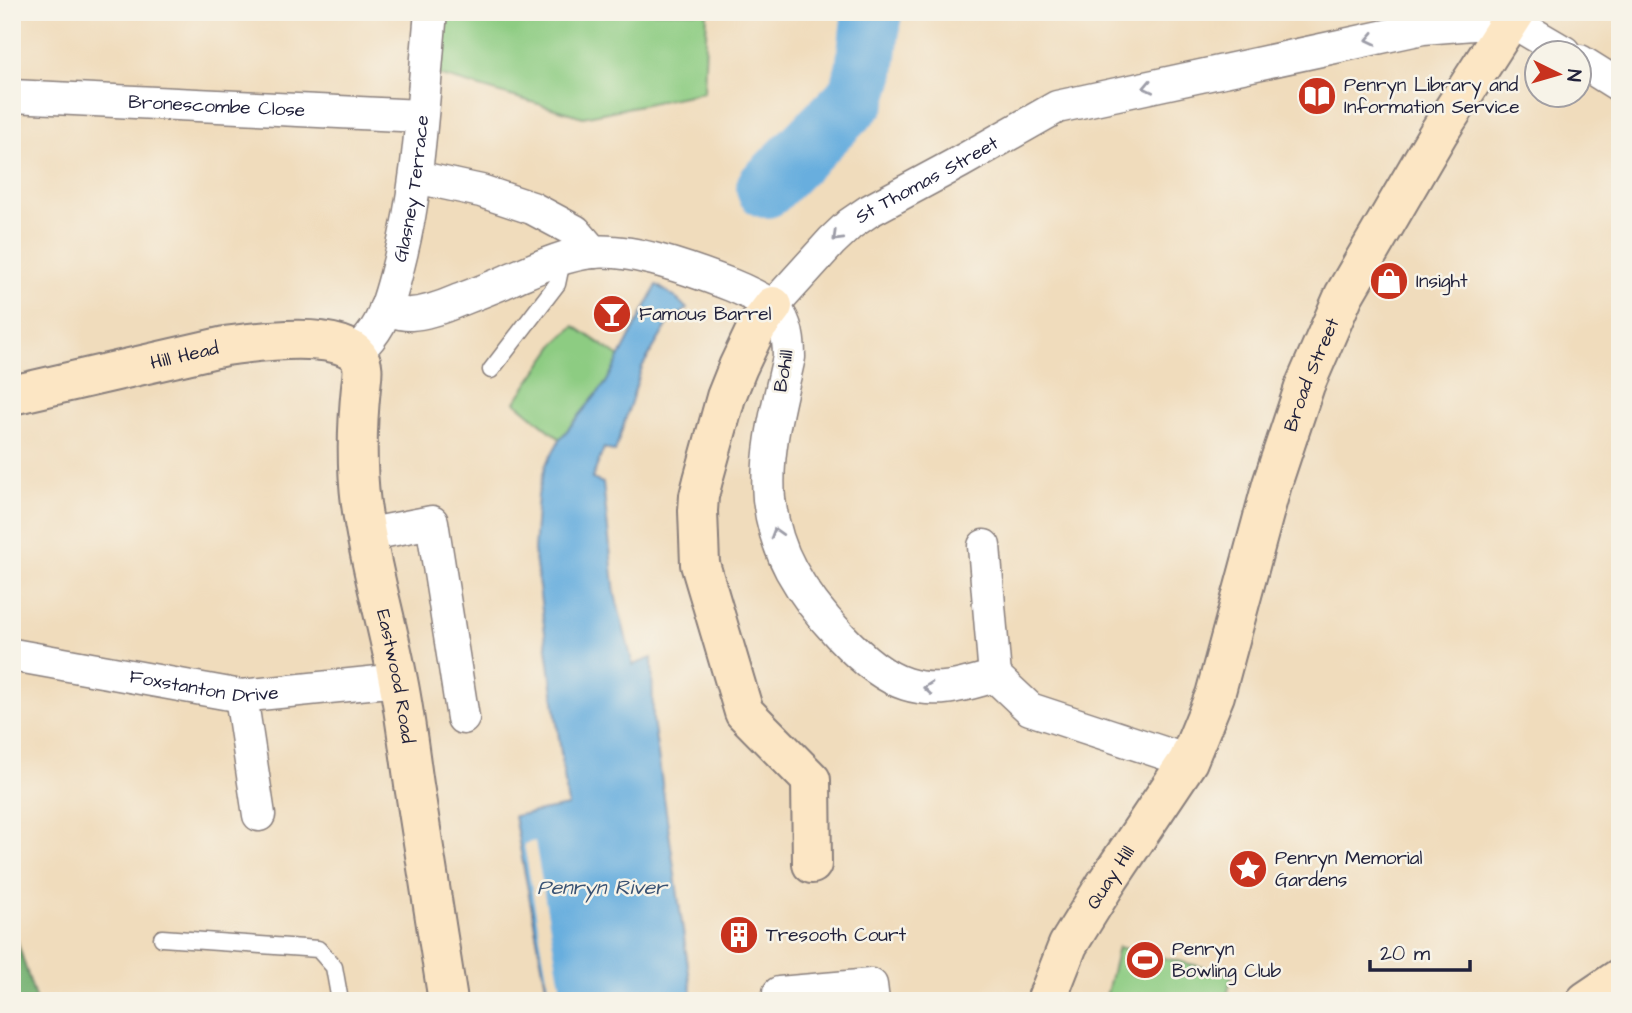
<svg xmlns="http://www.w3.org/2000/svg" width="1632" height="1013" viewBox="0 0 1632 1013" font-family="'Architects Daughter',sans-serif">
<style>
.green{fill:#8dcc82;stroke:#58775e;stroke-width:2}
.forest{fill:#72b070;stroke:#4a6956;stroke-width:2}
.water{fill:#68aede;stroke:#45688c;stroke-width:2}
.pier{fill:#f0dcbc}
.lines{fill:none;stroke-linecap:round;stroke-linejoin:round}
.river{stroke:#68aede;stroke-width:60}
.lane-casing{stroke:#897f7c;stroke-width:19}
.street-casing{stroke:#897f7c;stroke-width:35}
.secondary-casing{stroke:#897f7c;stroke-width:42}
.lane{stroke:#fff;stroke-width:16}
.street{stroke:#fff;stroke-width:32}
.secondary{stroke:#fce6c4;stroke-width:38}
.oneway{stroke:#9c9ca7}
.labels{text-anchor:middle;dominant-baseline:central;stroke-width:5;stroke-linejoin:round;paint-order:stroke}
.poi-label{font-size:19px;fill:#22223b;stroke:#f7f3e8;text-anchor:start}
.street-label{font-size:19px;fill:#22223b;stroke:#f7f3e8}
.water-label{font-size:21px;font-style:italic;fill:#3a5374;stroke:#f7f3e8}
</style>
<rect width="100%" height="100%" fill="#f7f3e8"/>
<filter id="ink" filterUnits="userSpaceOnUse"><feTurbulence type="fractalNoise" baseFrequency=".0143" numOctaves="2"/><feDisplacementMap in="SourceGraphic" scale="14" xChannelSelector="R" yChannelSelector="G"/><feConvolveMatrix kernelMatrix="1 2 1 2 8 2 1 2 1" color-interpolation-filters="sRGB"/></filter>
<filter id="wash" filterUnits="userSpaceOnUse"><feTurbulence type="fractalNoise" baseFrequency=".00686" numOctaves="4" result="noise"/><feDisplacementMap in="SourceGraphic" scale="28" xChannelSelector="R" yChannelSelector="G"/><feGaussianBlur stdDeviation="1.57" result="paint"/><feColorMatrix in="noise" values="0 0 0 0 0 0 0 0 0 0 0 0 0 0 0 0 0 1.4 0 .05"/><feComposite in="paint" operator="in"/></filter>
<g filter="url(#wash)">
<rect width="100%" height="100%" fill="#f0dcbc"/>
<g class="green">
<polygon points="431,12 707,12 704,92 583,117 425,71"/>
<polygon points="574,326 620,357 606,383 560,439 515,402 556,343"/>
<polygon points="1118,947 1232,974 1226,1001 1105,1001"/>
</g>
<polygon class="forest" points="12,924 36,1001 12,1001"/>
<polygon class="water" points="657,285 676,298 687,309 668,324 642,367 615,452 604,448 592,479 603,483 615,594 633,665 652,658 653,720 693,1001 549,1001 514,816 568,806 534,550 538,495 545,466 560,439 606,383"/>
<polygon class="pier" points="535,841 542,882 563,1001 551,1001 524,844"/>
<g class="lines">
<polyline class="river" points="766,188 857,97 865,71 872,12"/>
</g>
</g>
<g filter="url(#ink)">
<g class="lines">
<g class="lane-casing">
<g id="lane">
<polyline points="491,370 557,284 560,270 557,260"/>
<polyline points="162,938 318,949 334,967 340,1001"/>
</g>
</g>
<g class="street-casing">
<g id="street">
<polyline points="1580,61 1620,86"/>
<path id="s1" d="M12 96 421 116"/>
<polyline points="416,177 481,191 532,208 575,231 593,252"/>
<path id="s2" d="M773 306 832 241 850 224 869 211 960 162 1057 107 1423 28 1511 21 1564 52"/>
<path d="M385 309C393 311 402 315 411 314 427 313 443 307 457 301 475 294 494 287 511 279 537 268 563 255 592 252 633 248 692 270 731 285 741 289 765 300 773 307 786 319 789 340 789 357 779 403 765 450 769 499 772 523 779 548 791 570 812 608 864 671 906 684 937 694 965 685 995 676"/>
<path id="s3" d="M356 353C365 344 373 335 379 324 389 305 394 283 399 263 420 181 423 96 431 12"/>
<polyline points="365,535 432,522 463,718"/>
<polyline points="984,546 995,676"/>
<path id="s4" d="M13 655 241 696 398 680"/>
<polyline points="995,676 1030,709 1188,761"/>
<polyline points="241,696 259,815"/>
<polyline points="779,993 871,985 873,1001"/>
</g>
</g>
<g class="secondary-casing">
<g id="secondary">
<polyline points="773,306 757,327 738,367 726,397 703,480 699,496 698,511 700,564 744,712 811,780 812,864"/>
<path id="s5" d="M12 395 225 346C255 342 338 330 358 356 365 365 362 377 361 387 357 426 356 464 361 504 369 563 387 621 398 680 405 715 409 750 414 785 426 857 437 929 448 1001"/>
<path id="s6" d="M1046 1001 1068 945 1107 882 1188 761 1215 695 1272 484 1305 385 1344 295 1439 132 1516 12"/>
<polyline points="1586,1001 1620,978"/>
</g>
</g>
<use href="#lane" class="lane"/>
<use href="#street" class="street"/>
<use href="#secondary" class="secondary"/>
</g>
<defs><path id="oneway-chevron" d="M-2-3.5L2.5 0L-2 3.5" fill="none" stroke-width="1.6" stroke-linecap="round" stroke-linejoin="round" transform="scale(1.75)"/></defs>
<g class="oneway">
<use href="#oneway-chevron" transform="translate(1371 39) rotate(168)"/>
<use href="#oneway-chevron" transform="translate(1148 87) rotate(168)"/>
<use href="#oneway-chevron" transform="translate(837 237) rotate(136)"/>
<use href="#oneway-chevron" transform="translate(776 533) rotate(-107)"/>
<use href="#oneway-chevron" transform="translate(928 688) rotate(-175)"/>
</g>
</g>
<defs>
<g id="library-disc" transform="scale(2.0125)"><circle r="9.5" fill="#c8321e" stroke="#f7f3e8"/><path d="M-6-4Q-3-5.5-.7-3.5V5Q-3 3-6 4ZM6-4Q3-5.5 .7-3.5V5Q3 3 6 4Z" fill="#fff"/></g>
<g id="shop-disc" transform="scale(2.0125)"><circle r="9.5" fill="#c8321e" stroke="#f7f3e8"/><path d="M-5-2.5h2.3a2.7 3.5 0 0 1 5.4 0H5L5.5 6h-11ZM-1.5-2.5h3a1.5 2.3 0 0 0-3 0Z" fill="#fff"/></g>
<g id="bar-disc" transform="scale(2.0125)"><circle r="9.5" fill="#c8321e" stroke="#f7f3e8"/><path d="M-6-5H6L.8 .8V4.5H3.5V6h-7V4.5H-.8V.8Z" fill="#fff"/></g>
<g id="sight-disc" transform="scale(2.0125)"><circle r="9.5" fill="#c8321e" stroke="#f7f3e8"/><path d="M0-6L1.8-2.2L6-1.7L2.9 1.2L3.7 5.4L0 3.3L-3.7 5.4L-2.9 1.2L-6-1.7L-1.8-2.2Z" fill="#fff"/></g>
<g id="building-disc" transform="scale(2.0125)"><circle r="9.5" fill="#c8321e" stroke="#f7f3e8"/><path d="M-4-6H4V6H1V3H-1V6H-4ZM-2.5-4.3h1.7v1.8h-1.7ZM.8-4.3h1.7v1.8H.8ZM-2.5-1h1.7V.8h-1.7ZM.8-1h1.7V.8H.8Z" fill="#fff"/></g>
<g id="stadium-disc" transform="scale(2.0125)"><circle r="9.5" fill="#c8321e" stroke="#f7f3e8"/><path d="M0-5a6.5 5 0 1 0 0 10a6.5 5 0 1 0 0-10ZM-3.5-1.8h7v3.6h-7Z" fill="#fff"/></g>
</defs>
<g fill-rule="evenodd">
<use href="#library-disc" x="1317" y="96"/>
<use href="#shop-disc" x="1389" y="281"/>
<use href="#bar-disc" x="612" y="314"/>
<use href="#sight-disc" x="1248" y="869"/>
<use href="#building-disc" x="739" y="935"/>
<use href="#stadium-disc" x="1145" y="960"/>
</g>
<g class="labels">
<g class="poi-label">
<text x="1344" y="85">Penryn Library and<tspan x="1344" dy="22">Information Service</tspan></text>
<text x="1416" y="281">Insight</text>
<text x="639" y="314">Famous Barrel</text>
<text x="1275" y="858">Penryn Memorial<tspan x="1275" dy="22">Gardens</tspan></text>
<text x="766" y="935">Tresooth Court</text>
<text x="1172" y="949">Penryn<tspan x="1172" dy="22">Bowling Club</tspan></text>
</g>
<g class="street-label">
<text stroke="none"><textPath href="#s1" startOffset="205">Bronescombe Close</textPath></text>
<text stroke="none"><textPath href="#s2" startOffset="201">St Thomas Street</textPath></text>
<text stroke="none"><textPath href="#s3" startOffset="177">Glasney Terrace</textPath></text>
<text stroke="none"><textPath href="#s5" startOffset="177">Hill Head</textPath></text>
<text transform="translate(784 371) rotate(-81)">Bohill</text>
<text stroke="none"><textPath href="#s6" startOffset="686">Broad Street</textPath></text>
<text stroke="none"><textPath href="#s5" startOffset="681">Eastwood Road</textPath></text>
<text stroke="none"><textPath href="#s4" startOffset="194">Foxstanton Drive</textPath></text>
<text stroke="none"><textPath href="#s6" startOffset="140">Quay Hill</textPath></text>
</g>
<g class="water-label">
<text x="602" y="887">Penryn River</text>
</g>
</g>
<rect width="1632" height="1013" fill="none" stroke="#f7f3e8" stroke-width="42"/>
<g transform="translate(1558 74) rotate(95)"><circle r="33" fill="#f7f3e8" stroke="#a29fa3" stroke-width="2"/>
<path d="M0-5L12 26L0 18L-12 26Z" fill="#c8321e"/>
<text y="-10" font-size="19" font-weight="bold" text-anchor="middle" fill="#22223b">N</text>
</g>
<path d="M1370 960v10h100v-10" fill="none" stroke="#22223b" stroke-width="3.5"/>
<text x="1380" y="960" font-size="21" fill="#22223b" stroke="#f7f3e8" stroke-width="5" paint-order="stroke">20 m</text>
</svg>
